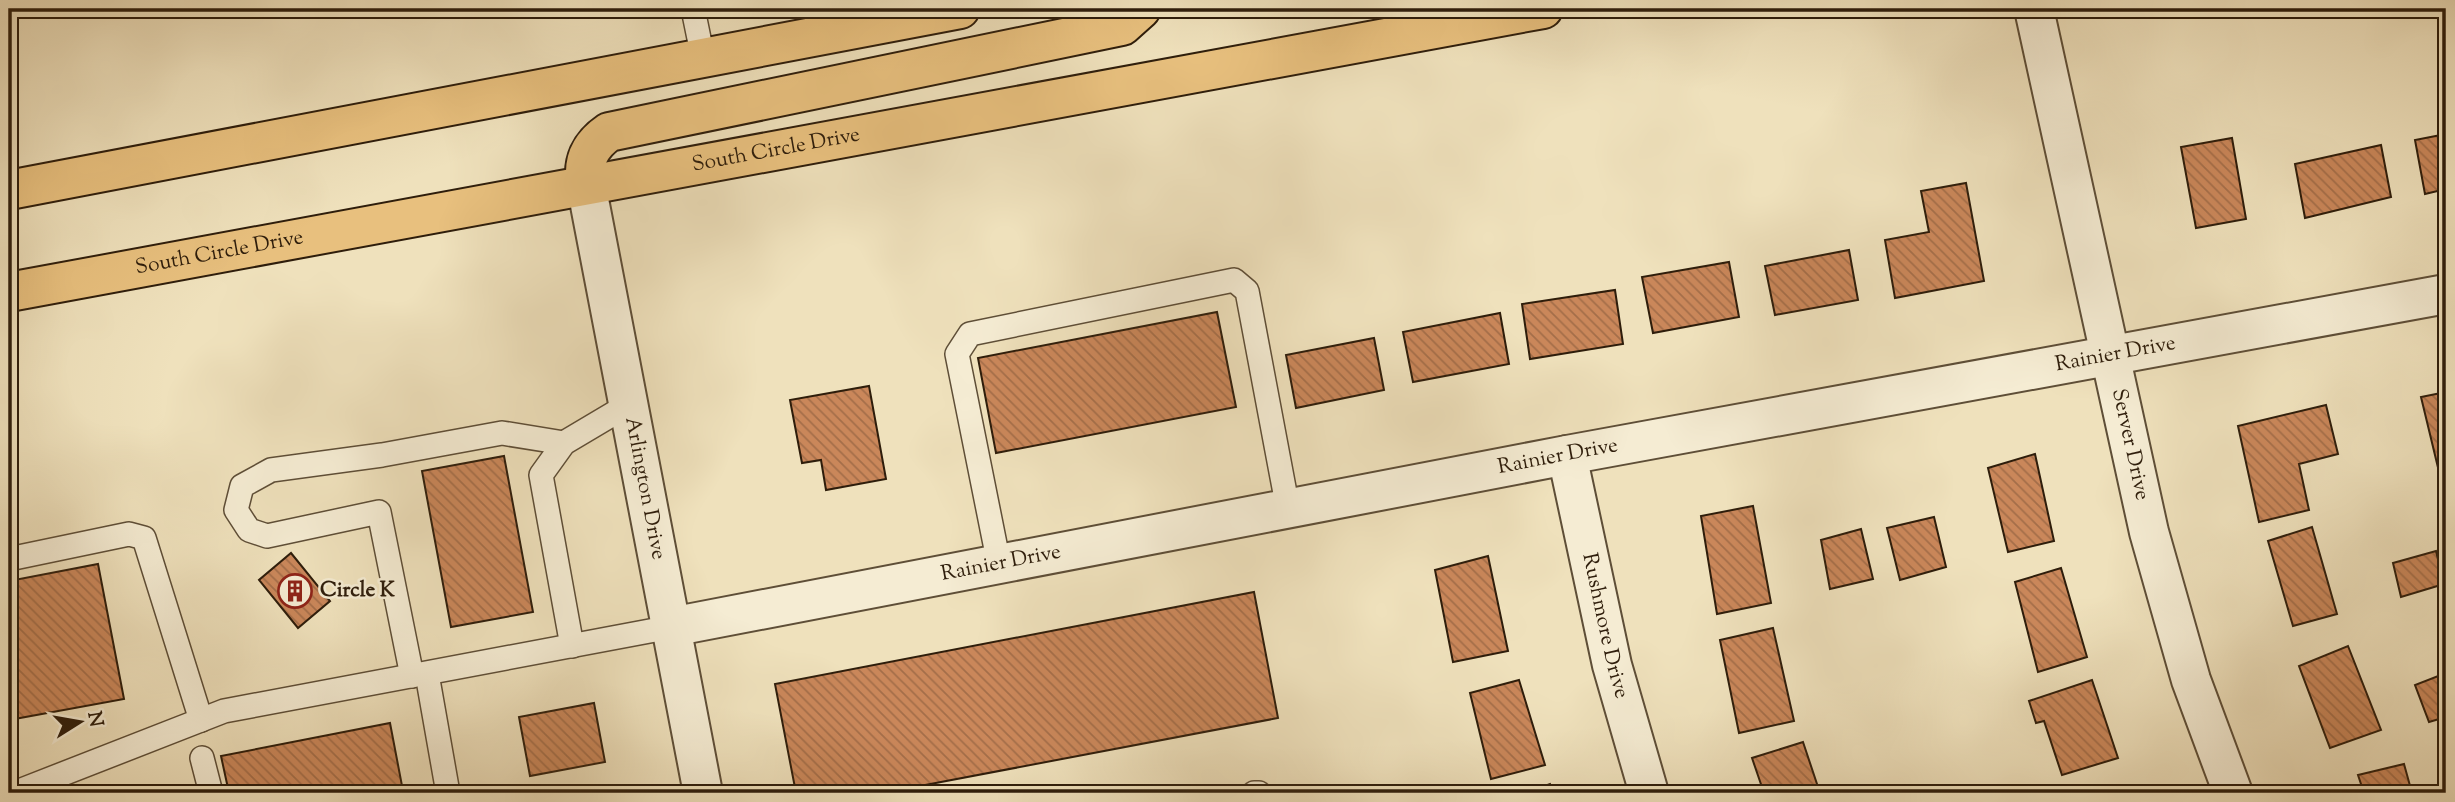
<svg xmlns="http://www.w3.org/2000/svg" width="2455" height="802" viewBox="0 0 2455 802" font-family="'Sorts Mill Goudy',serif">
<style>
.building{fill:url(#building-back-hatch);stroke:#2e1d0b;stroke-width:2}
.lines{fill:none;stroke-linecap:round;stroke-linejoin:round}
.lane-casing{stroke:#5e4e37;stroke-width:26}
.street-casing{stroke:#5e4e37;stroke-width:42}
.primary-casing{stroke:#2e1d0b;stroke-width:42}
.lane{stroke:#f5ecd3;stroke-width:23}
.street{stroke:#f5ecd3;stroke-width:38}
.primary{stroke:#e8c07e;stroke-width:38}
.labels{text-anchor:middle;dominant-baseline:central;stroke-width:5;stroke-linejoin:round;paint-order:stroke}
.street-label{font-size:21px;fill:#2e1d0b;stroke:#f5ecd3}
.poi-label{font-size:21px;font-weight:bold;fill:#2e1d0b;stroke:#f5ecd3;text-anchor:start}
</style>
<defs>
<pattern id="building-back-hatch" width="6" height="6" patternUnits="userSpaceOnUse" patternTransform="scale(1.75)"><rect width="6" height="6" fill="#ca875a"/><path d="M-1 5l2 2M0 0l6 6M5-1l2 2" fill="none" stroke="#a46e49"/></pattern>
</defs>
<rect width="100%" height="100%" fill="#efe1bc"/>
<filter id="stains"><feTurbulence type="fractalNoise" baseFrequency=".00286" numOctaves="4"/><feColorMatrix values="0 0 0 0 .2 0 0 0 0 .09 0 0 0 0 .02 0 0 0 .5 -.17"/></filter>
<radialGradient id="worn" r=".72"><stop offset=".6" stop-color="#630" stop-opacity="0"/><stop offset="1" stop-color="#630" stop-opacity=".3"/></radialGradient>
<g class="building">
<polygon points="2446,134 2446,189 2425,194 2415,140"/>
<polygon points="2232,138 2246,219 2196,228 2181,147"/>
<polygon points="2381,145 2391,197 2305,218 2295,164"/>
<polygon points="1966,183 1984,281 1895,298 1885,240 1929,232 1921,191"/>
<polygon points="1849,250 1858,300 1775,315 1765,266"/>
<polygon points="1729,262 1739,317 1653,333 1642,277"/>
<polygon points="1615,290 1623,344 1530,359 1522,304"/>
<polygon points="1217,312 1236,407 996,453 978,358"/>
<polygon points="1500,313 1509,364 1413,382 1403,332"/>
<polygon points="1374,338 1384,390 1296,408 1286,355"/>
<polygon points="869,386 886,479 826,490 821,460 802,463 790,400"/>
<polygon points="2446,392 2446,479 2441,480 2421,397"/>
<polygon points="2326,405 2338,454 2299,464 2309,510 2259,522 2238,426"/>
<polygon points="2035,454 2054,541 2008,552 1988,468"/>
<polygon points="504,456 533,612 451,627 422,471"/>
<polygon points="1753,506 1771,603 1717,614 1701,516"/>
<polygon points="1934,517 1946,567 1900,580 1887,528"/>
<polygon points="2312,527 2337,614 2293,626 2268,541"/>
<polygon points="1861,529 1873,579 1830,589 1821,540"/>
<polygon points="2436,551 2444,584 2401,597 2393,563"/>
<polygon points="291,553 330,601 298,628 259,580"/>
<polygon points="1488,556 1508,651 1453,662 1435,570"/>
<polygon points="98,564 124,699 9,720 9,581"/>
<polygon points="2061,568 2087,657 2038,672 2015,582"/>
<polygon points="1254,592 1278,718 904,789 905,793 796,793 775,684"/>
<polygon points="1773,628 1794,721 1739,733 1720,640"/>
<polygon points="2348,646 2381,730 2330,748 2299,666"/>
<polygon points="2446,673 2446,717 2429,722 2415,685"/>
<polygon points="1519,680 1545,765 1491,779 1470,693"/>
<polygon points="2092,680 2118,758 2062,775 2044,721 2036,723 2029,701"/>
<polygon points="594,703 605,762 530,776 519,717"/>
<polygon points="390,723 403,791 229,793 221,756"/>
<polygon points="1803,742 1820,793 1764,793 1752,758"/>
<polygon points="2404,764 2412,793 2364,793 2358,775"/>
<polygon points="1550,784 1553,793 1525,793"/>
</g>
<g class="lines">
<g class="lane-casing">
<g id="lane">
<polyline points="693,9 703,58"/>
<polyline points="9,559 129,534 144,538 201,720"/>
<polyline points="999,564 957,354 970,334 1234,280 1247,291 1288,509"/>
<polyline points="572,646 541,475 564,443 628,405"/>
<polyline points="427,674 448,793"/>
<polyline points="412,676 379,512 267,536 249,530 236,510 242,486 271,470 382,455 502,433 564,443"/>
<polyline points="202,758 211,793"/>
<polyline points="14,793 224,711 671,627"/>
<polyline points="1254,793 1259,793"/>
</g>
</g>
<g class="street-casing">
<g id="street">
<path id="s1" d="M2034 9 2149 532 2191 680 2233 793"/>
<path id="s2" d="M586 184 703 793"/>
<path id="s3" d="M1567 455 1612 665 1649 793"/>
<path id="s4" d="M671 627 1567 455 2446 294"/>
</g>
</g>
<g class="primary-casing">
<g id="primary">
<path d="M586 184C582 162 590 145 609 132L1122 26 1141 9"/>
<polyline points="9,190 960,9"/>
<path id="s5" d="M9 292 1543 9"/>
</g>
</g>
<use href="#lane" class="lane"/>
<use href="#street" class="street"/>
<use href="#primary" class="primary"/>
</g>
<defs>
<g id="building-ring" transform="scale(1.75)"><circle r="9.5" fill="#f5ecd3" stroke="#8f2418" stroke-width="1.5"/><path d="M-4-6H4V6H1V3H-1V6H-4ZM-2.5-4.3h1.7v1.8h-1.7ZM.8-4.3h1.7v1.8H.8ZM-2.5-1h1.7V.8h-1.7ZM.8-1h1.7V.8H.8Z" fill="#8f2418"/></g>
</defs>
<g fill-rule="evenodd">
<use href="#building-ring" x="295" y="591"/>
</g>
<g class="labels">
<g class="street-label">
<text stroke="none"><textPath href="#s5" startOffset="780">South Circle Drive</textPath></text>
<text stroke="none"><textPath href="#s5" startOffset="214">South Circle Drive</textPath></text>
<text stroke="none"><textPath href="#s4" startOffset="1470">Rainier Drive</textPath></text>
<text stroke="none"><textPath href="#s1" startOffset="446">Server Drive</textPath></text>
<text stroke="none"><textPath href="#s4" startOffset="903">Rainier Drive</textPath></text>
<text stroke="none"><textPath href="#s2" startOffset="310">Arlington Drive</textPath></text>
<text stroke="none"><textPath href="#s4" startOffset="336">Rainier Drive</textPath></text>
<text stroke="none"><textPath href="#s3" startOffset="175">Rushmore Drive</textPath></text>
</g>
<g class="poi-label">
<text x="320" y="591">Circle K</text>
</g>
</g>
<rect width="2455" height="802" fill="none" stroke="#efe1bc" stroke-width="35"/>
<rect x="10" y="10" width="2434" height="781" fill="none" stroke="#2e1d0b" stroke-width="3.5"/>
<rect x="18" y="18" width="2420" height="767" fill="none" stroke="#2e1d0b" stroke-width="2"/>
<g transform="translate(80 722) rotate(79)" stroke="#f5ecd3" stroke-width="5" paint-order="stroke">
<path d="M0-5L12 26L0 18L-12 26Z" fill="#2e1d0b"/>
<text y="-10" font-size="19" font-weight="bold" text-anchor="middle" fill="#2e1d0b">N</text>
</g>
<rect width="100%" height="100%" filter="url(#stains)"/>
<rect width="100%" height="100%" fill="url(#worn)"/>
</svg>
